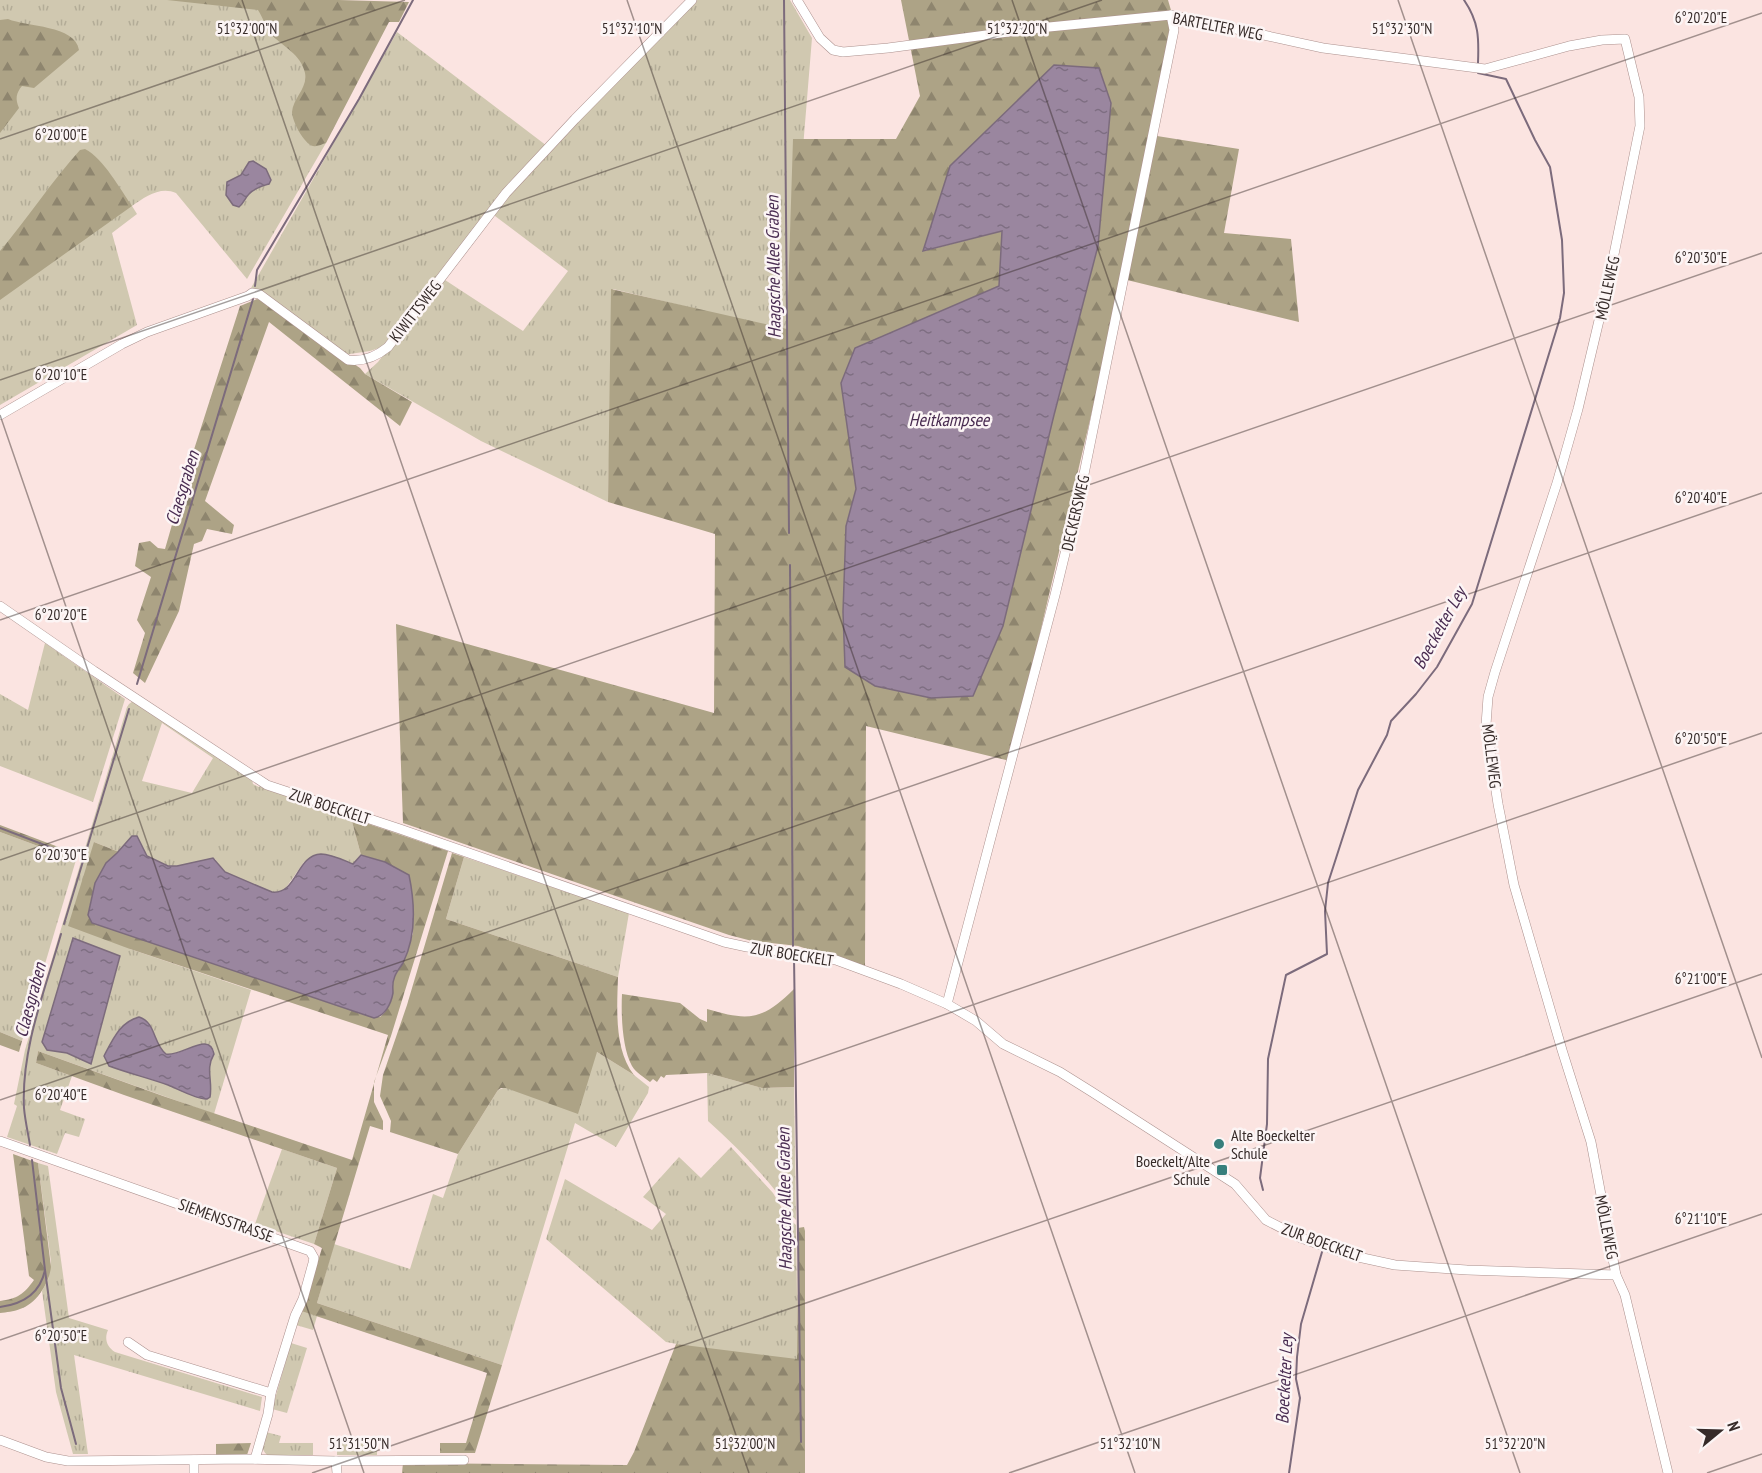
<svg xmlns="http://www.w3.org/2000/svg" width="1762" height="1473" viewBox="0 0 1762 1473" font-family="'PT Sans Narrow',sans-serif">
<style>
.grass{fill:url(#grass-tufts);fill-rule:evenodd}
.forest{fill:url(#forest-firs);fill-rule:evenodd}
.water{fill:url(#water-ripples);stroke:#7c6b7c;stroke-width:1.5}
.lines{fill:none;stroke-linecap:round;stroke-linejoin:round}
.stream{stroke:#7c6b7c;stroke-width:2}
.street-casing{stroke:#ac918e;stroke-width:10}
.street{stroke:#fff;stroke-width:9}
.ticks{fill:none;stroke:#362b29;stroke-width:1.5;stroke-opacity:0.45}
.poi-dot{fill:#377f7c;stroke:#fcf5f5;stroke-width:2}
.labels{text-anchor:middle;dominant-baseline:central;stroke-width:5;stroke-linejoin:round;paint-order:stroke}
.street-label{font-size:16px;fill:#362b29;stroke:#fcf5f5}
.poi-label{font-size:16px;fill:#362b29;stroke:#fcf5f5;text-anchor:start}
.water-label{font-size:18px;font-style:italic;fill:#492c51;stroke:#fcf5f5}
.ticks-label{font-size:15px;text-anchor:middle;fill:#362b29;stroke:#fcf5f5;stroke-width:5;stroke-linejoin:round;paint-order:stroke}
</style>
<defs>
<pattern id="grass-tufts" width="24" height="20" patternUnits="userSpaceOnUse" patternTransform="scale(1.5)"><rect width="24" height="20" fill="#d0c8b0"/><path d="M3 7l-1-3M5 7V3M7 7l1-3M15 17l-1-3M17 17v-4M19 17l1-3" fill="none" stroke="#b3ac97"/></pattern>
<pattern id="forest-firs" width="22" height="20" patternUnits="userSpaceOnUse" patternTransform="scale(1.5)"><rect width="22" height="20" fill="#ada386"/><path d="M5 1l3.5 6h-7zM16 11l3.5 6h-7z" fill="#8e856e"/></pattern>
<pattern id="water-ripples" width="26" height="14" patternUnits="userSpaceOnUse" patternTransform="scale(1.5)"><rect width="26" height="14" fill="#9a869f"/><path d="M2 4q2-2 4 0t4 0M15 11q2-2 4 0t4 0" fill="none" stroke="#7e6e82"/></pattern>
</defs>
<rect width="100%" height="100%" fill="#fbe4e1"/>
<g class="grass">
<path d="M0 0H257L356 20 326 143 247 279 176 193C160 186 145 197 132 206L137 214 112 233 137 325 0 405Z"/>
<polygon points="693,0 790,0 812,38 788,331 613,289 608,502 481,441 365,374 378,362 442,278 523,331 568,271 491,213"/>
<polygon points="397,32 547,146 385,346 370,351 343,355 276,303 251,288"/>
<polygon points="45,643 125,699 93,802 0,766 0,694 28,710"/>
<path d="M133 701 252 780 253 784 259 787 262 784 434 846 351 818 361 855 353 864 326 854 304 862 285 889 277 893 272 892 224 872 215 859 177 866H168L147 856 137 836H132L119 852 94 842 130 949 251 990 214 1114 38 1051 36 1063 72 1076 60 1110 85 1119 79 1137 65 1133 57 1154 7 1137 17 1106 14 1104 25 1050 127 707 129 704ZM162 723 213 758 192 793 142 781ZM73 938 120 957 91 1064 43 1042ZM150 1025 159 1047 166 1054C182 1057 203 1034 214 1050L209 1068 210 1079 193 1094 154 1080 109 1066 105 1056C119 1025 116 1027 150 1025Z"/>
<polygon points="0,832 76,860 22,1041 0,1032"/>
<polygon points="464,857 629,913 618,977 446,919"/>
<polygon points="597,1052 634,1075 649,1087 648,1093 616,1147 575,1123 502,1365 317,1303 334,1244 410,1269 433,1194 443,1198 458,1154 498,1090"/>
<path d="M707 1073 762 1088 794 1087 796 1220C787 1211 782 1199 774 1189 754 1164 731 1142 708 1121Z"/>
<polygon points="731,1147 773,1193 787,1217 796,1225 798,1366 666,1342 546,1239 565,1179 652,1230 666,1214 643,1197 679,1157 701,1178"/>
<polygon points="282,1149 337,1168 314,1244 255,1224"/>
<path d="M38 1163 48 1166 69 1318 108 1330C104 1339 107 1347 115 1352L262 1397 260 1411 74 1355 88 1454H73L56 1392 42 1291 48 1280 51 1262Z"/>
<polygon points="301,1311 317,1316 313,1330 296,1325"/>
<polygon points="291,1343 307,1348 287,1413 272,1409"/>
<path d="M266 1432 281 1436 279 1443H313V1455H267C259 1448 264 1440 266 1432Z"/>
<rect x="337" y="1443" width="40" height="12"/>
</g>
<g class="forest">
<path d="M167 0H339L409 2 399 22H389L326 143C322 144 318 147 313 146 304 144 292 121 292 112 293 98 308 88 305 73 301 54 283 47 272 35 266 28 263 18 258 10Z"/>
<path d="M901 0H1168L1175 24 1157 136 1239 149 1224 233 1291 239 1299 322 1123 279 1010 761 866 726 865 968 798 946 752 941 729 935 403 823 396 624 714 713 715 534 608 502 611 289 787 329 793 139H896L920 96ZM1111 103 1098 246 1054 415 846 526 856 489 855 349 999 286 1002 231 924 251Z"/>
<path d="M8 19C27 27 75 25 79 50L34 88 22 86C16 93 15 99 19 108L0 133V20Z"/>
<path d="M85 149C104 159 120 189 132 206L0 300V251C28 218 51 182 80 150Z"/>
<polygon points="257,299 271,304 319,341 360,368 365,374 412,402 400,426 269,322 205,501 234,525 232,534 207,529 202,541 194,544 179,611 145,683 133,673 145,633 137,620 151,577 135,566 139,543 150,541 158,548 165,549 190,462 240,306"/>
<path d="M351 818 448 851 391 1036 374 1082V1102L383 1121V1130L370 1126 317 1303 502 1365 475 1453H440V1443H466L487 1373 301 1311 305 1304 322 1248 314 1244 337 1168 124 1095 36 1063 38 1051 163 1096 352 1160 388 1035 130 949 68 926 94 842 119 852C98 870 93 888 88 915L380 1017 385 1012 392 995 393 980 403 962 413 933V897L385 862 361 855Z"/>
<polygon points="0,825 77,854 76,860 0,832"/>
<path d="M452 853 464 857 446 919 618 977C617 1008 614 1050 634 1075L597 1052 578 1114 506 1088H501L498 1090 458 1154 390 1132 391 1121 380 1096 383 1075 407 1005Z"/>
<path d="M794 989V1087L762 1088 707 1073 666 1075 664 1078 661 1076 657 1082 653 1079 650 1082C644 1077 636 1073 632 1066 622 1048 621 1014 622 994L680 1003 700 1019 707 1022V1009C748 1021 762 1021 794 989Z"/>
<polygon points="0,1032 22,1041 19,1052 0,1045"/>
<path d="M13 1154 38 1163 51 1267C49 1284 36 1304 20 1309 13 1312 7 1312 0 1313V1301C17 1299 24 1294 34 1280L29 1276Z"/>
<polygon points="804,1227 805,1231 805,1473 402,1473 403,1463 627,1465 634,1452 676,1344 797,1359 798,1228"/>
<polygon points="251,1443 247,1455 216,1455 216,1444"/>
</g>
<g class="water">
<polygon points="1054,65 1099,68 1111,103 1098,246 1054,415 1003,626 973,696 931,698 875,686 845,667 843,612 846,526 856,489 841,383 855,348 999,286 1002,231 923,251 950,166"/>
<path d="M253 161 266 169 271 180 269 184C262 186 254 188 249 194 245 198 244 203 239 207L233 205 226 195 227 182 241 175 249 162Z"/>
<path d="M132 836H137L147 856 168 866H177L213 858 225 872 272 892C297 895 296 855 321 854 331 854 343 860 353 864L361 855 385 862 409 875C415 904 417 935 403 963 400 968 395 973 394 979 392 983 393 988 393 993 391 1004 385 1016 374 1018L92 923 88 915 95 883 106 863 117 853Z"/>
<polygon points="73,938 120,956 91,1064 67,1053 47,1050 42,1042"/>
<path d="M139 1017C156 1022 153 1044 166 1054 182 1057 210 1030 214 1054 205 1069 213 1081 210 1097L207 1099C198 1100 178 1089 168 1085 148 1078 128 1073 109 1066L104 1056C113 1039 120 1022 139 1017Z"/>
</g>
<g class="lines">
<g class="stream">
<polyline points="784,0 789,533"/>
<path d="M1464 0C1479 22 1479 38 1478 63"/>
<polyline points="255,286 257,270 359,99 413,0"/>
<polyline points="790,565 793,946"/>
<polyline points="137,684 253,299"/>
<polyline points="0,828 76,857"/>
<polyline points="64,924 129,709"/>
<polyline points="794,957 801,1442"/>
<path d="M30 1145C28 1133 25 1120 24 1108 21 1049 45 990 61 934"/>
<polyline points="1263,1190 1260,1178 1267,1124 1268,1059 1286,975 1327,954 1325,911 1328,883 1358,790 1387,735 1391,721 1416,694 1437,667 1472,604 1560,318 1564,293 1562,240 1550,167 1535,140 1506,79 1478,73"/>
<polyline points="45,1270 61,1388 76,1444"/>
<path d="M0 1307C23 1304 40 1294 45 1270L32 1160"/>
<polyline points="1289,1473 1300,1398 1296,1379 1297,1357 1301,1324 1322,1252"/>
</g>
<g class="street-casing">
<g id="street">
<polyline points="797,0 820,38 833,50 843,52 888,48 1039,28 1171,15 1323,48 1485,69 1569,46 1602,40 1625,39 1639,97 1640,126 1610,274 1578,409 1557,483 1495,672 1488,697 1486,725 1498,804 1505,839 1514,885 1562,1050 1591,1142 1616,1275 1625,1295 1668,1473"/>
<path d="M0 415 122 344 147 332 248 296 252 293 259 294 348 360C363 362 377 356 388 347L506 193 575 119 692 0"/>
<polyline points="0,606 94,671 267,785 400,829 724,942 747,947 802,954 836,960 901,984 947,1004 976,1021 1003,1044 1060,1072 1092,1092 1235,1184 1266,1220 1301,1238 1349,1255 1395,1265 1467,1270 1616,1275"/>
<polyline points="947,1004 1055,595 1083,479 1174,30 1171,15"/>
<polyline points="0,1141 310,1251 314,1258 313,1263 303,1299 295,1316 271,1393 268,1414 255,1459"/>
<polyline points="128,1342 147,1355 271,1393"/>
<polyline points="0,1440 46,1457 68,1461 247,1459 336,1461 464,1460"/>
<polyline points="194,1460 194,1473"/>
<polyline points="336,1461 337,1473"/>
</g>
</g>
<use href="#street" class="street"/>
</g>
<path class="ticks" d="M242 0 749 1473M627 0 1135 1473M1012 0 1520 1473M1398 0 1762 1058M0 139 405 0M0 380 1102 0M0 415 364 1473M0 620 1762 13M0 860 1762 253M0 1100 1762 493M0 1340 1762 733M312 1473 1762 974M1009 1473 1762 1214M1707 1473 1762 1454"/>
<g class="poi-dot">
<circle cx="1219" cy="1144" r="6"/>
<rect x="1216" y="1164" width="12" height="12" rx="3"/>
</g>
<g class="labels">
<g class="street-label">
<text transform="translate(1218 26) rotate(11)">BARTELTER WEG</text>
<text transform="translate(1607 288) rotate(-78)">MÖLLEWEG</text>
<text transform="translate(415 311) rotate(-52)">KIWITTSWEG</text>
<text transform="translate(1075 513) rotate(-77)">DECKERSWEG</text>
<text transform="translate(1492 756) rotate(83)">MÖLLEWEG</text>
<text transform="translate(330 806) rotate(18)">ZUR BOECKELT</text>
<text transform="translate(792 954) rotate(9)">ZUR BOECKELT</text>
<text transform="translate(226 1220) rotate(20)">SIEMENSSTRASSE</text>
<text transform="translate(1607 1227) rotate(79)">MÖLLEWEG</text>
<text transform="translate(1322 1242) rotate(20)">ZUR BOECKELT</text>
</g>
<g class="poi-label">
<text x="1231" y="1135">Alte Boeckelter<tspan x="1231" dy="18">Schule</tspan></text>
<text x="1210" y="1161" text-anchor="end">Boeckelt/Alte<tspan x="1210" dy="18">Schule</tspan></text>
</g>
<g class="water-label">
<text transform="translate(773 267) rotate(-91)">Haagsche Allee Graben</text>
<text x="949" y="419">Heitkampsee</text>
<text transform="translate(182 488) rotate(-73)">Claesgraben</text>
<text transform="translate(1439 628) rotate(-61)">Boeckelter Ley</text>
<text transform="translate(30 1000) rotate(-75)">Claesgraben</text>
<text transform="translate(784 1199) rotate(-91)">Haagsche Allee Graben</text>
<text transform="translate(1284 1379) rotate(-87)">Boeckelter Ley</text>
</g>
</g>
<g class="ticks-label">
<text x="1701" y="23">6°20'20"E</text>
<text x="247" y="34">51°32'00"N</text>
<text x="1402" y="34">51°32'30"N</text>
<text x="632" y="34">51°32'10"N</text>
<text x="1017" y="34">51°32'20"N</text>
<text x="61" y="140">6°20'00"E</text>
<text x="1701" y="263">6°20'30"E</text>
<text x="61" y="380">6°20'10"E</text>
<text x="1701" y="503">6°20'40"E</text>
<text x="61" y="620">6°20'20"E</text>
<text x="1701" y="744">6°20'50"E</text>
<text x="61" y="860">6°20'30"E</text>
<text x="1701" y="984">6°21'00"E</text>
<text x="61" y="1100">6°20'40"E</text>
<text x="1701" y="1224">6°21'10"E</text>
<text x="61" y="1341">6°20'50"E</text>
<text x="359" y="1449">51°31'50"N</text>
<text x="745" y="1449">51°32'00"N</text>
<text x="1130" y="1449">51°32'10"N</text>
<text x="1515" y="1449">51°32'20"N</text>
</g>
<g transform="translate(1720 1431) rotate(71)" stroke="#fcf5f5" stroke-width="4.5" paint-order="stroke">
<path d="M0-4.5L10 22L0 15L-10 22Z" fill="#362b29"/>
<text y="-9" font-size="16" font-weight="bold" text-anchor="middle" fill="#362b29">N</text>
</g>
</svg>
